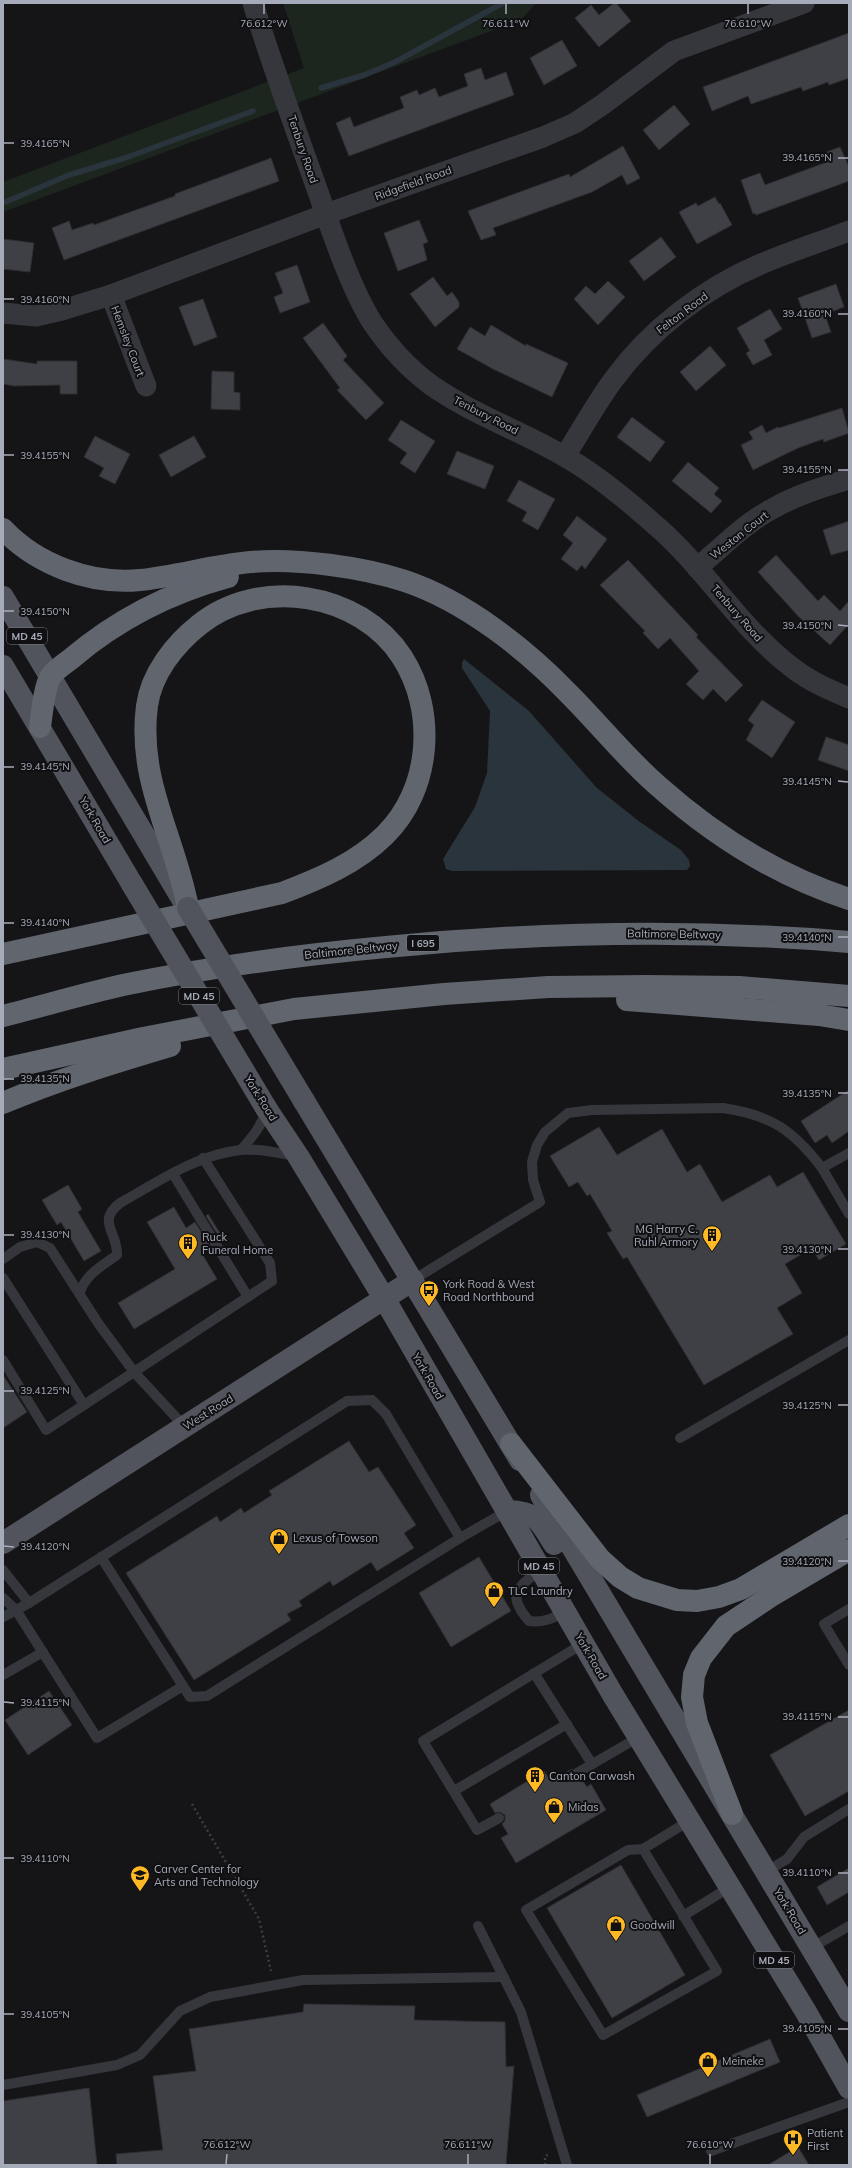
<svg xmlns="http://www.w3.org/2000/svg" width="852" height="2168" viewBox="0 0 852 2168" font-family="Mulish,sans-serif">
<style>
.green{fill:#1d261e}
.water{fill:#2a343c}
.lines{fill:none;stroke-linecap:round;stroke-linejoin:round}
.stream{stroke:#2a343c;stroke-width:5.5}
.building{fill:#3f4045;stroke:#2f2f33}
.path{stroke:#3c3e44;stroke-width:2.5;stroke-dasharray:2 3;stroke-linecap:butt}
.lane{stroke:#36373d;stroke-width:10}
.street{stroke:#36373d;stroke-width:21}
.primary{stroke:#51545c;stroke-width:22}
.highway{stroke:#61656e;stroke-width:22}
.primary-bridge{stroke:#51545c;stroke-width:22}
.ticks{fill:none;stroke:#a6abb9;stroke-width:1.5}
.labels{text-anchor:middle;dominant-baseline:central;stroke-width:4;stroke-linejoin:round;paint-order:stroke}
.shield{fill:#101012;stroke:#797c87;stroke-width:1}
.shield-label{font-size:10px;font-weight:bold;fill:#a6abb9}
.street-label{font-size:11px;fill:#a6abb9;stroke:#101012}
.poi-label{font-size:11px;fill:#a6abb9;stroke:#101012;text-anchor:start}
.ticks-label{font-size:10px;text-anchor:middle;fill:#a6abb9;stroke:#101012;stroke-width:4;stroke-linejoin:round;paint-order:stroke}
</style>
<rect width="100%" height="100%" fill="#151517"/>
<polygon class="green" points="283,3 536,3 521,20 3,212 3,182 304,68"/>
<polygon class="water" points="464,659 529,711 597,788 640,822 681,850 689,860 690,866 687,870 452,871 446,869 443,859 475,807 487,773 490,711 462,668 462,663"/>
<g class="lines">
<g class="stream">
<polyline points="321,88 364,75 395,62 503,3"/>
<polyline points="3,203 69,175 125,158 253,111"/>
</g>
</g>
<g class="building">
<polygon points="614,3 616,3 631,21 599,47 575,18 591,5 599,15"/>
<polygon points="849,33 849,78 829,85 828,82 803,91 801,87 751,104 748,96 712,111 703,87"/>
<polygon points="562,40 577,66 544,85 530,58"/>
<polygon points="481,68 485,80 506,72 514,95 349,156 336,123 350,117 354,127 404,108 400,97 417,90 419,95 435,88 439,97 468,86 464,74"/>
<polygon points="674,105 690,124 659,150 643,130"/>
<polygon points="623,146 640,178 627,185 622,175 592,192 493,228 496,235 481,240 468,211 569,174 570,177"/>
<polygon points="840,147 849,167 849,181 756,215 755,213 753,214 741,180 760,173 765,185 827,162 824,153"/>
<polygon points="271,158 279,181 64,260 52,228 69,221 72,230 93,223 94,225 175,196 175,194"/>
<polygon points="715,197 719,204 720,203 732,225 697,244 679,212 696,203 698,206"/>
<polygon points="419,220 428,242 423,244 427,260 398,271 384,233"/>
<polygon points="661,237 676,257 644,281 629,261"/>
<polygon points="3,239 34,243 30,272 3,269"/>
<polygon points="297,265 310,302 280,313 274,297 283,293 275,273"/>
<polygon points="433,277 447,296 452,292 459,302 459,307 435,327 410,294"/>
<polygon points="608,281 625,297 598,325 574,299 586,286 595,294"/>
<polygon points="836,284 844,307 828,313 829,317 826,318 831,332 812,338 798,298"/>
<polygon points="203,299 217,337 194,346 179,307"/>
<polygon points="770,309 782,329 764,340 772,355 753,365 746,353 750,351 737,328"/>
<polygon points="323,323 347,356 343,360 384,403 366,420 337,390 340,388 303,338"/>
<polygon points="491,325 526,346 526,344 568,363 552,397 493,369 457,349 470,327 485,336"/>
<polygon points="710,346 726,365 696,391 680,372"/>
<polygon points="3,359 37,364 37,361 77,361 77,394 60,394 60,385 14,386 3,384"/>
<polygon points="212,371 234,372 234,392 240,393 240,410 211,409"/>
<polygon points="842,408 849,433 824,442 823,439 798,448 753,470 741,445 753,439 749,432 762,425 766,433 778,427 779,428"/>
<polygon points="632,417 665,442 650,462 617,437"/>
<polygon points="401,420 435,441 415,473 400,463 407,453 388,440"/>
<polygon points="95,436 130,454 115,484 99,476 104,468 84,457"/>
<polygon points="194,436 206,457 171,477 159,455"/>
<polygon points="457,451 494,466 485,489 447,474"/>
<polygon points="688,462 719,488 714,494 722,501 711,513 672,481"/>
<polygon points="519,480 555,499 538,530 522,521 527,512 507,501"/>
<polygon points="577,516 607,539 585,569 582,565 577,571 561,559 573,543 563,535"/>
<polygon points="849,521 849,550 831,555 823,530"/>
<polygon points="776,555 818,601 824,595 840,611 849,601 849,624 830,645 798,616 758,572"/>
<polygon points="628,560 698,635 696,637 743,685 726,702 713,689 703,700 686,684 699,671 670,638 658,649 643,633 645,631 600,585"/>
<polygon points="762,700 795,722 772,758 746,740 754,725 748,720"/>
<polygon points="826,737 849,745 849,771 818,760"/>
<polygon points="849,1090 849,1131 832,1143 827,1135 815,1143 801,1121"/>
<polygon points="599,1127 617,1155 662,1129 687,1172 700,1164 722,1202 770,1175 777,1187 803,1172 846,1244 819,1260 812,1248 785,1264 802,1293 777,1308 793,1334 704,1385 627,1257 623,1259 607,1233 612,1231 590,1194 587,1196 578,1182 569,1187 550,1156"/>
<polygon points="68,1185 82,1209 78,1212 101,1251 84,1261 61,1222 57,1225 42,1200"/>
<polygon points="174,1207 186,1228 195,1222 210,1246 201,1252 217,1279 134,1329 118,1303 175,1269 147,1222"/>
<polygon points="208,1214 223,1238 221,1240 206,1216"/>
<polygon points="3,1375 27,1412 3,1428"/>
<polygon points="349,1441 369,1472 378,1467 416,1525 404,1533 414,1548 377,1571 371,1562 333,1586 330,1581 299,1601 302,1606 287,1614 291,1620 194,1680 126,1573 217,1516 220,1522 241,1508 244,1513 272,1495 269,1491"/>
<polygon points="479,1557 511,1611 451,1647 419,1593"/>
<polygon points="49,1691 72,1725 28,1755 5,1720"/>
<polygon points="849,1710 849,1791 805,1816 770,1755"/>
<polygon points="572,1769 572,1777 577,1779 581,1778 587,1787 591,1784 606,1810 516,1863 501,1838 508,1834 502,1824 505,1821 505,1815 500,1812 495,1813 490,1804 544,1771 551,1781"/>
<polygon points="621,1865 685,1975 612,2018 547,1908"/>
<polygon points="849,1868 849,1892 827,1905 817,1887"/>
<polygon points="304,2004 415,2006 414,2020 505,2022 506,2067 514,2066 506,2165 117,2165 116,2154 163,2150 153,2076 196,2071 189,2029 303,2012"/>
<polygon points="770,2039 780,2062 647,2117 637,2095"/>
<polygon points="89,2088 97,2165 3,2165 3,2101"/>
<polygon points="798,2147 809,2165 768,2165"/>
</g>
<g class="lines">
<g class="path">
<polyline points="192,1804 259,1919 271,1971"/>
<polyline points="545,2165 545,2156 550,2154"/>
</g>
<g class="lane">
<path d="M241 1150C252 1137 262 1126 266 1110"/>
<polyline points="822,1168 849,1214"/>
<polyline points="173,1174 248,1297"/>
<polyline points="3,1259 20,1247 37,1242 50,1248 98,1323 134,1372 184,1426"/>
<polyline points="3,1278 84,1405"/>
<path d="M413 1280 540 1202 533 1180 532 1162 537 1145 545 1132 568 1113 592 1110 723 1108C771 1115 793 1130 822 1168L849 1153"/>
<path d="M80 1292C86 1274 102 1266 117 1255 118 1232 96 1222 120 1203 158 1182 196 1155 240 1150 259 1148 278 1153 295 1156"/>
<polyline points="3,1360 46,1430 272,1281 270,1263 203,1158"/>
<polyline points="680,1438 849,1340"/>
<polyline points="101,1557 190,1697 207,1696 460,1538 507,1511"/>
<polyline points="3,1570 29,1603"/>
<path d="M541 1570C517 1587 506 1594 529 1621 543 1623 553 1618 566 1612"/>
<polyline points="3,1598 16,1610 97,1738 183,1686"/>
<polyline points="849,1609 824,1624 849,1665"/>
<polyline points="3,1617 29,1603 347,1401 372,1400 386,1414 460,1538"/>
<polyline points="534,1673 592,1764"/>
<polyline points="3,1675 43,1652"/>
<polyline points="577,1773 639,1737"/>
<polyline points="454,1791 567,1724"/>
<polyline points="499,1818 477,1830 423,1741 584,1643"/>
<polyline points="643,1849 628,1850 526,1910 603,2035 717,1971 643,1849 689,1821"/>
<polyline points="766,1872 787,1859 804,1837 849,1809"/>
<polyline points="683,1916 730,1887"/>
<polyline points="478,1926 521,2012 567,2165"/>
<polyline points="811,1948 849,1926"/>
<polyline points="3,2085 117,2065 140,2055 180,2011 210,1997 303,1980 504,1977"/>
<polyline points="711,2151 849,2102"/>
</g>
<g class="street">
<path d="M253 3C272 66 295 127 317 189 331 229 350 287 372 322 388 346 408 368 431 385 472 414 519 430 562 455 595 473 626 499 654 524 705 567 740 629 794 669 811 682 830 690 849 698"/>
<polyline points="111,295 146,386"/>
<polyline points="3,313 36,316 62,310 111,295 326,214 543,137 575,123 602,105 674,51 804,3"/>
<path d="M565 456C581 431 596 403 614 379 650 330 704 288 761 264 789 252 820 242 849 231"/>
<path d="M697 568C721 548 745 523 772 509 796 495 823 487 849 479"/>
</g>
<g class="primary">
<polyline points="3,597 185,904"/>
<polyline points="3,666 132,884"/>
<polyline points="304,1101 520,1460"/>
<polyline points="266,1108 298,1156 384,1298 613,1695 806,2012 849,2088"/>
<polyline points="541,1495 849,2011"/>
<path d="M507 1511C537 1512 539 1520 554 1544"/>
<polyline points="3,1543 413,1280"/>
</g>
<g class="highway">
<path d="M3 529C37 565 91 585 140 580 178 576 214 565 251 562 297 558 362 567 405 581 465 601 526 649 569 694 599 724 625 757 657 785 713 835 778 876 849 899"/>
<path d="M40 727C42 713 44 687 51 676 56 669 66 663 72 658 118 619 169 593 228 577"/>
<path d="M3 954 282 893C319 879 357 863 385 835 431 790 437 711 402 657 360 592 259 576 199 625 175 644 151 674 147 706 137 780 175 838 188 908"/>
<polyline points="627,1000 819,1015 849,1020"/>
<path d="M3 1016C43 1006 83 994 123 985 210 967 298 955 386 947 540 932 695 929 849 942"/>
<polyline points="3,1069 143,1038 294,1009 444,994 548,987 647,986 739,987 849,996"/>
<path d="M3 1103C57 1080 113 1063 170 1046"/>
<polyline points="511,1444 600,1559 620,1577 638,1588 677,1600 697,1601 719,1597 741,1589 849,1525"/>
<polyline points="732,1814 697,1723 692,1697 694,1675 701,1658 726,1626 771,1596 849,1550"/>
</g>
<g class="primary-bridge">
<polyline points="132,884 266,1108"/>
<polyline points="188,908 304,1101"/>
</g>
</g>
<path class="ticks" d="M264 14V4M506 14V4M748 14V4M4 143H14M838 158H848M4 299H14M838 314H848M4 455H14M838 470H848M4 611H14M838 625 848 626M4 767H14M838 781 848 782M4 923H14M838 937H848M4 1079H14M838 1093H848M4 1235H14M838 1249H848M4 1391H14M838 1405H848M4 1546 14 1547M838 1561H848M4 1702 14 1703M838 1717H848M4 1858H14M838 1873H848M4 2014H14M838 2029H848M226 2164 227 2154M468 2164V2154M710 2164V2154"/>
<defs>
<g id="building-pin" transform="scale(1)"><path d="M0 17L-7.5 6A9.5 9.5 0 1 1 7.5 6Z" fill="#ffb925" stroke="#101012"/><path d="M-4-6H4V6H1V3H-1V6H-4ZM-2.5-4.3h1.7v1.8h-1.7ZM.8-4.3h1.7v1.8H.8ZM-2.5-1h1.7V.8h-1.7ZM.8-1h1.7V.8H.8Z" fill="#111"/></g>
<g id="bus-pin" transform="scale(1)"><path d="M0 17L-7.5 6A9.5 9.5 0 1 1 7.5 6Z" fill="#ffb925" stroke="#101012"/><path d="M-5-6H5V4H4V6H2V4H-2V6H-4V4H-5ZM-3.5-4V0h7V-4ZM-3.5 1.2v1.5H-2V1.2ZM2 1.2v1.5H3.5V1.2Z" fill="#111"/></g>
<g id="shop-pin" transform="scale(1)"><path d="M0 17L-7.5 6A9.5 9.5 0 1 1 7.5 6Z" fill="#ffb925" stroke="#101012"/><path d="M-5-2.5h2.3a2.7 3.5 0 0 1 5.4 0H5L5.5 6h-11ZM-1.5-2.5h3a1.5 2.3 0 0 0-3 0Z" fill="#111"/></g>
<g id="school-pin" transform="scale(1)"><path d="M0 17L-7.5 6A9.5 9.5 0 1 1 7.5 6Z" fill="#ffb925" stroke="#101012"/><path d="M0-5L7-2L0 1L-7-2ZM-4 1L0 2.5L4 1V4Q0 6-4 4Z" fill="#111"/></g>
<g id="hospital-pin" transform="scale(1)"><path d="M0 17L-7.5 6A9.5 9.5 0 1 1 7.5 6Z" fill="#ffb925" stroke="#101012"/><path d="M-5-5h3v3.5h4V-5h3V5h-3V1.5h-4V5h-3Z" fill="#111"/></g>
</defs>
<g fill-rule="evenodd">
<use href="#building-pin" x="712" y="1235"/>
<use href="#building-pin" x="188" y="1243"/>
<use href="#bus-pin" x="429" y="1290"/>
<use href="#shop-pin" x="279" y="1538"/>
<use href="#shop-pin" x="494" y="1591"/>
<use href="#building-pin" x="535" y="1776"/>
<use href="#shop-pin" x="554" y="1807"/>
<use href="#school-pin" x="140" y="1875"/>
<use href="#shop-pin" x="616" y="1925"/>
<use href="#shop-pin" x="708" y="2061"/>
<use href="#hospital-pin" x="793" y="2139"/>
</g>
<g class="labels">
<g class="shield">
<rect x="7" y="628" width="40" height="16" rx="3"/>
<rect x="407" y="935" width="32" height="16" rx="3"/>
<rect x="179" y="988" width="40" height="16" rx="3"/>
<rect x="519" y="1558" width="40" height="16" rx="3"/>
<rect x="754" y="1952" width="40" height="16" rx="3"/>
</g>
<g class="shield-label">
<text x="27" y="636">MD 45</text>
<text x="423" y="943">I 695</text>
<text x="199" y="996">MD 45</text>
<text x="539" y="1566">MD 45</text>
<text x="774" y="1960">MD 45</text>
</g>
<g class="street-label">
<text transform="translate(303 149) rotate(71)">Tenbury Road</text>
<text transform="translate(413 183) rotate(-20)">Ridgefield Road</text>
<text transform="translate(682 313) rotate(-37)">Felton Road</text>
<text transform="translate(128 341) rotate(69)">Hemsley Court</text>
<text transform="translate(486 415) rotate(27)">Tenbury Road</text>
<text transform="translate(739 535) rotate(-38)">Weston Court</text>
<text transform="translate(737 613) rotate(49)">Tenbury Road</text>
<text transform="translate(95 820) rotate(60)">York Road</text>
<text transform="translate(674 934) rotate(1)">Baltimore Beltway</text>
<text transform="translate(351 950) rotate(-6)">Baltimore Beltway</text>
<text transform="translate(261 1098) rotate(58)">York Road</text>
<text transform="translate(428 1376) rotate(60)">York Road</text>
<text transform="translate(208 1412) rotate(-32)">West Road</text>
<text transform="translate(591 1656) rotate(60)">York Road</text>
<text transform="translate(790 1911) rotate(59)">York Road</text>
</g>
<g class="poi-label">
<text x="698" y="1229" text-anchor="end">MG Harry C.<tspan x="698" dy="13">Ruhl Armory</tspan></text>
<text x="202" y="1237">Ruck<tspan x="202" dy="13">Funeral Home</tspan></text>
<text x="443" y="1284">York Road &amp; West<tspan x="443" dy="13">Road Northbound</tspan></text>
<text x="293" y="1538">Lexus of Towson</text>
<text x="508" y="1591">TLC Laundry</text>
<text x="549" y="1776">Canton Carwash</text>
<text x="568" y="1807">Midas</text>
<text x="154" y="1869">Carver Center for<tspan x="154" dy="13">Arts and Technology</tspan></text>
<text x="630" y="1925">Goodwill</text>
<text x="722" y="2061">Meineke</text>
<text x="807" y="2133">Patient<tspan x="807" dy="13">First</tspan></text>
</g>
</g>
<g class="ticks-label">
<text x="264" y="27">76.612°W</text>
<text x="506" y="27">76.611°W</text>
<text x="748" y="27">76.610°W</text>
<text x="45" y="147">39.4165°N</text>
<text x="807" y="161">39.4165°N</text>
<text x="45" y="303">39.4160°N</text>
<text x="807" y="317">39.4160°N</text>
<text x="45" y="459">39.4155°N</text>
<text x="807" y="473">39.4155°N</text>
<text x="45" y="615">39.4150°N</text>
<text x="807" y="629">39.4150°N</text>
<text x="45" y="770">39.4145°N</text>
<text x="807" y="785">39.4145°N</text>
<text x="45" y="926">39.4140°N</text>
<text x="807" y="941">39.4140°N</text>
<text x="45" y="1082">39.4135°N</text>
<text x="807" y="1097">39.4135°N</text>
<text x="45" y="1238">39.4130°N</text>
<text x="807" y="1253">39.4130°N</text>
<text x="45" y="1394">39.4125°N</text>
<text x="807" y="1409">39.4125°N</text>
<text x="45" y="1550">39.4120°N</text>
<text x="807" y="1565">39.4120°N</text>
<text x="45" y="1706">39.4115°N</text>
<text x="807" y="1720">39.4115°N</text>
<text x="45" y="1862">39.4110°N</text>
<text x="807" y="1876">39.4110°N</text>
<text x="45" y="2018">39.4105°N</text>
<text x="807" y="2032">39.4105°N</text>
<text x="227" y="2148">76.612°W</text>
<text x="468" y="2148">76.611°W</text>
<text x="710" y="2148">76.610°W</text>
</g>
<rect width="852" height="2168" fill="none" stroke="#a6abb9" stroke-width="8"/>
</svg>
